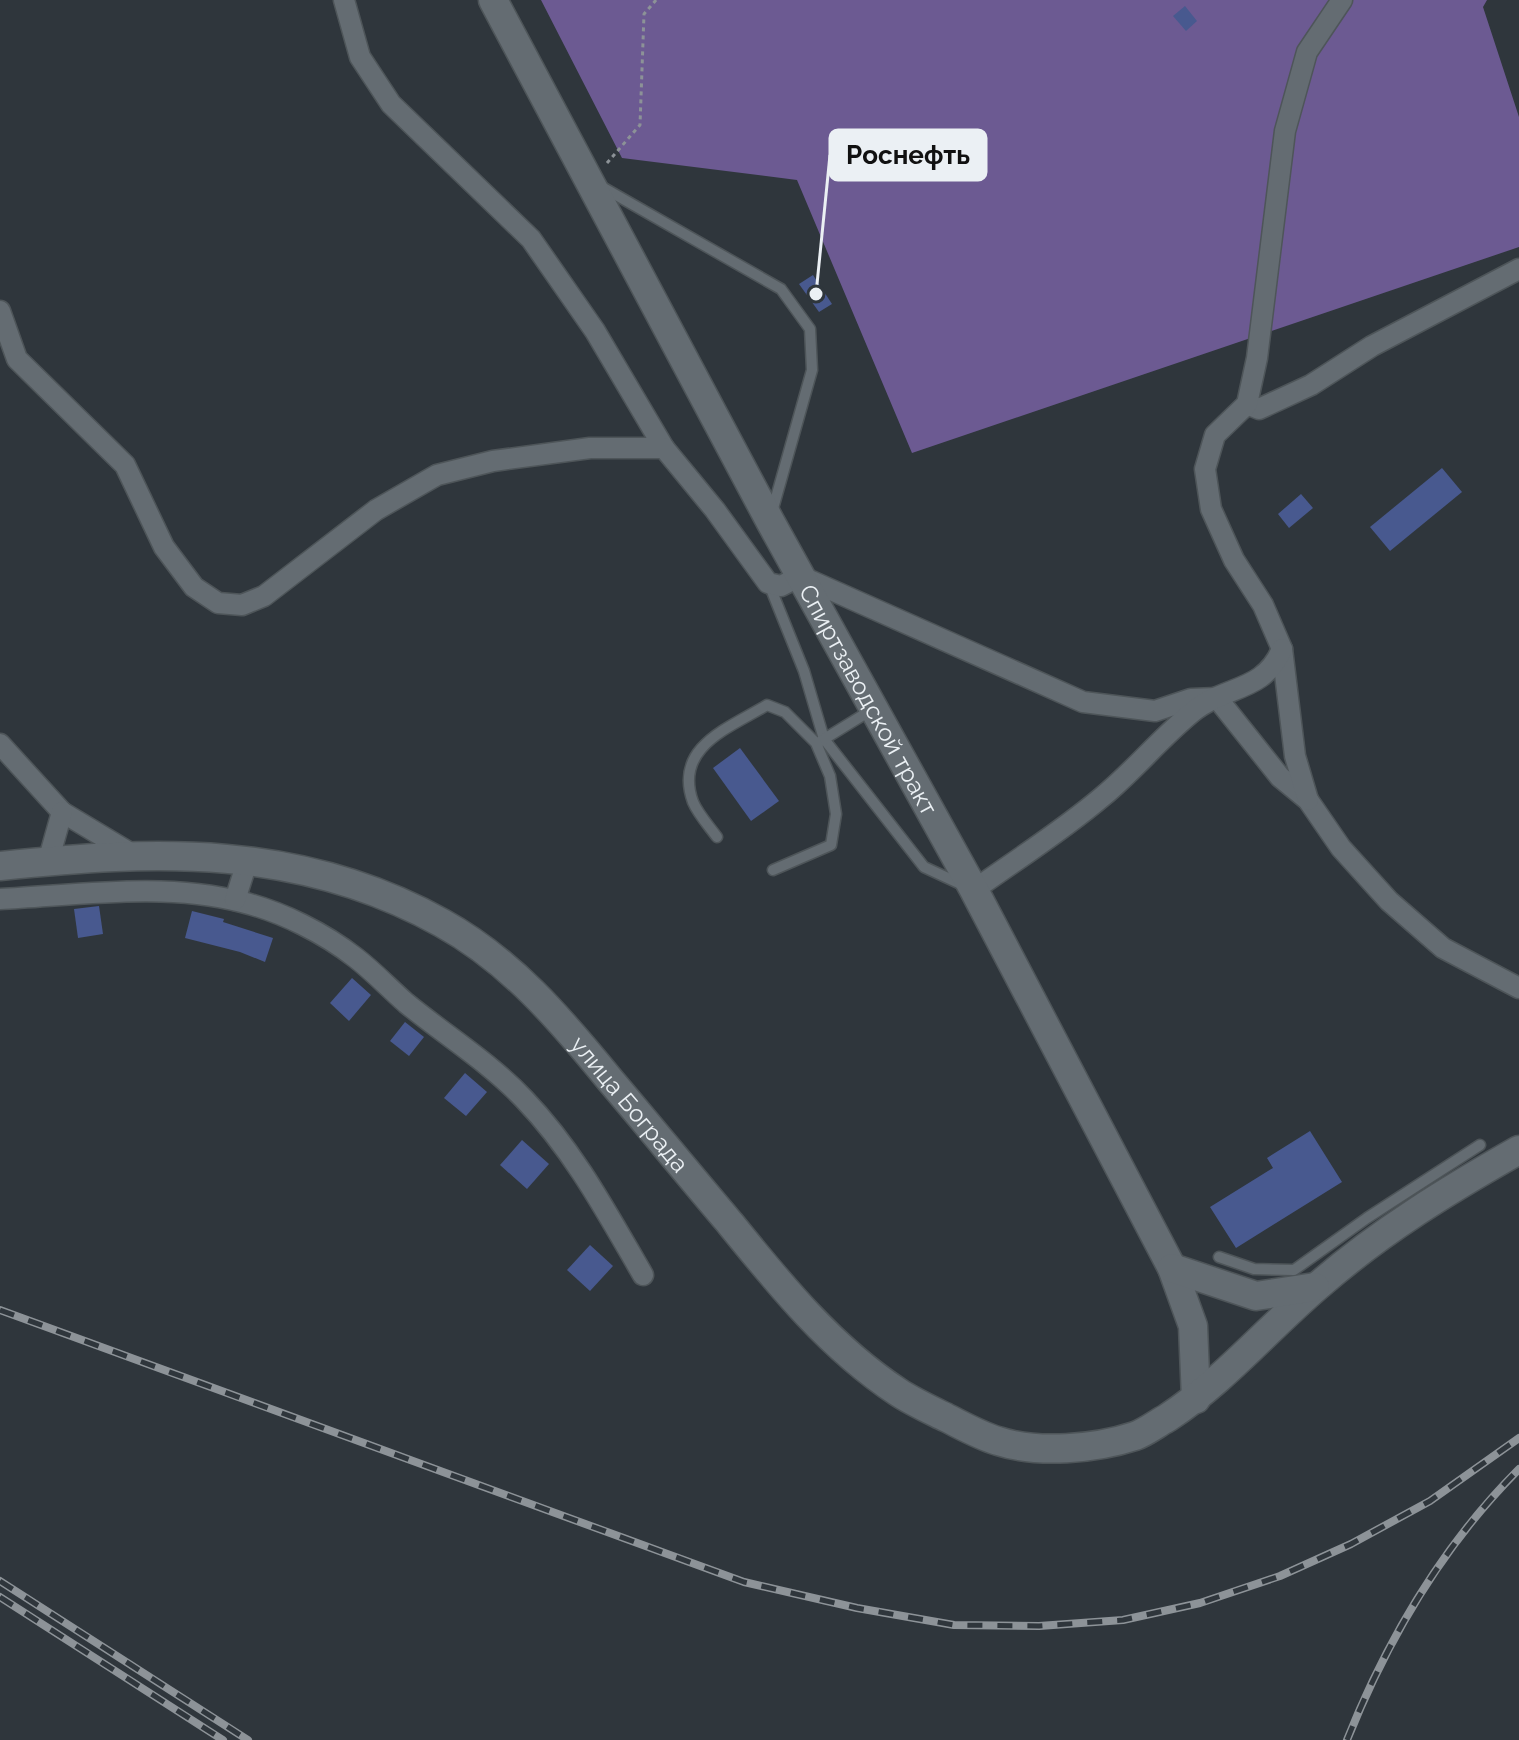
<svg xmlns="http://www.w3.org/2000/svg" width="1519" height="1740" viewBox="0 0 1519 1740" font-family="Raleway,sans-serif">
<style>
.forest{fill:#6c5a92}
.building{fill:#48598f}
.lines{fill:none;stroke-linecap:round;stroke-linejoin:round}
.service-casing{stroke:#4e5559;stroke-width:13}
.minor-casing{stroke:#4e5559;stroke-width:23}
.secondary-casing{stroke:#4e5559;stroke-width:31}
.path{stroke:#8c9297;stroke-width:3;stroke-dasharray:4 4;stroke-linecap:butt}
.service{stroke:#646c72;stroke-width:10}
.minor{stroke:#646c72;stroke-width:20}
.secondary{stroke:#646c72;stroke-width:28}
.rail-casing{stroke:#8d9398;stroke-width:8}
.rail{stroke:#2f363c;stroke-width:5;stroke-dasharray:15;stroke-linecap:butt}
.labels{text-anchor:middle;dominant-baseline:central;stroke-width:6;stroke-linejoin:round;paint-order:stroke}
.street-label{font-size:24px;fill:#ebf0f4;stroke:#2f363c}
.leader{fill:none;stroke:#ebf0f4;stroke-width:3}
.callout-dot{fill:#ebf0f4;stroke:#2f363c;stroke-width:3}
.callout{fill:#ebf0f4;stroke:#ebf0f4;stroke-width:3}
.callout-label{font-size:26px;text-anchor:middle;font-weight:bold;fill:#111}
</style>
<rect width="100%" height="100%" fill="#2f363c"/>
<polygon class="forest" points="541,0 1487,0 1483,7 1519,117 1519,247 912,453 797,180 622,158"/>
<g class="building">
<polygon points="1185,6 1197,21 1186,31 1173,16"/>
<polygon points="813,275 832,304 819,312 799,284"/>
<polygon points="1442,468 1462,492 1390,551 1370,527"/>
<polygon points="1301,494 1313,508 1289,528 1278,514"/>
<polygon points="740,748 779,801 751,821 713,768"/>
<polygon points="99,906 103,934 78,938 74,909"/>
<polygon points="192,911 224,919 223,922 273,938 265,962 240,952 185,938"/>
<polygon points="352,978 371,995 349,1021 330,1003"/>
<polygon points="405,1022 424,1037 409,1056 390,1041"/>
<polygon points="465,1073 487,1092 466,1116 444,1098"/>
<polygon points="1310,1131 1342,1182 1236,1248 1210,1207 1273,1168 1267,1158"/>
<polygon points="522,1140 549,1164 527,1189 500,1165"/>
<polygon points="590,1245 613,1266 590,1291 567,1270"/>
</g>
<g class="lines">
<g class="service-casing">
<g id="service">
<polyline points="602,187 781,289 810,329 812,370 772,512"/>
<polyline points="769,584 804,671 824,739 924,867 965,886"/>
<polyline points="821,741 873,709"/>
<path d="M717 837C709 826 698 814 693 802 673 747 729 728 767 705L785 712 816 743 830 776 836 814 831 845 773 870"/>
<polyline points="1219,1257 1254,1269 1294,1270 1367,1218 1480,1145"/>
</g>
</g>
<g class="minor-casing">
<g id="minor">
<polyline points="344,0 360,57 391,104 531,239 595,331 664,448"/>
<polyline points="0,311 17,359 125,465 164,547 194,587 218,603 242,605 264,596 376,510 437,475 493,461 590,448 664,448 715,510 768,583 781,586 800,576 1083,702 1155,711 1191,699 1217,698 1280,777 1308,800 1341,848 1389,901 1443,948 1519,988"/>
<polyline points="1247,404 1259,409 1311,385 1372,346 1519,269"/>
<polyline points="0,744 62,812 137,857"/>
<polyline points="1308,800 1295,756 1282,649 1263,605 1234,560 1211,509 1205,469 1215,435 1247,404 1257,358 1285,131 1307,52 1342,0"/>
<polyline points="48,862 62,812"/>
<path d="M974 890C1016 860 1062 831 1102 797 1135 770 1162 736 1195 710 1227 685 1264 692 1282 649"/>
<path d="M0 899C79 895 165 882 242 902 282 912 324 933 356 958 374 972 389 988 406 1003 445 1035 489 1062 524 1099 574 1151 607 1213 643 1275"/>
<polyline points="235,900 248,859"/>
</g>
</g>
<g class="secondary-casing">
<g id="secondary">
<path id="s1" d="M493 0 770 521 974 890 1172 1268 1193 1326 1196 1399"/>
<path id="s2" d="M0 866C156 850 300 844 442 923 511 961 561 1020 610 1080 650 1127 689 1175 729 1222 780 1285 830 1347 898 1392 913 1402 931 1410 947 1418 963 1426 981 1436 998 1441 1038 1454 1095 1449 1135 1436 1146 1432 1156 1424 1167 1418 1224 1381 1268 1328 1320 1284 1381 1231 1448 1190 1519 1150"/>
<polyline points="1172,1268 1256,1296 1315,1287"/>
</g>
</g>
<polyline class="path" points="607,163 640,125 644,14 656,0"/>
<use href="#service" class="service"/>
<use href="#minor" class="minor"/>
<use href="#secondary" class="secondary"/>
<g class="rail-casing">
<g id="rail">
<polyline points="0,1310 744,1582 857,1608 954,1625 1039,1626 1123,1620 1200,1603 1280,1576 1351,1544 1430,1501 1519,1438"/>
<polyline points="0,1581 248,1740"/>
<polyline points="0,1597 223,1740"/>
<path d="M1347 1740C1387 1640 1443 1545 1519 1469"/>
</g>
</g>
<use href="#rail" class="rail"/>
</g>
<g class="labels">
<g class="street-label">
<text stroke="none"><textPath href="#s1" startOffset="794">Спиртзаводской тракт</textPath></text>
<text stroke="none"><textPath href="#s2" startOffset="716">улица Бограда</textPath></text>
</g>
</g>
<path class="leader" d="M816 294L830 155"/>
<circle class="callout-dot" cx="816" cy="294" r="8"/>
<rect class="callout" x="830" y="130" width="156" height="50" rx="8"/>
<g class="callout-label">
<text x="908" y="164">Роснефть</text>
</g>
</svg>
